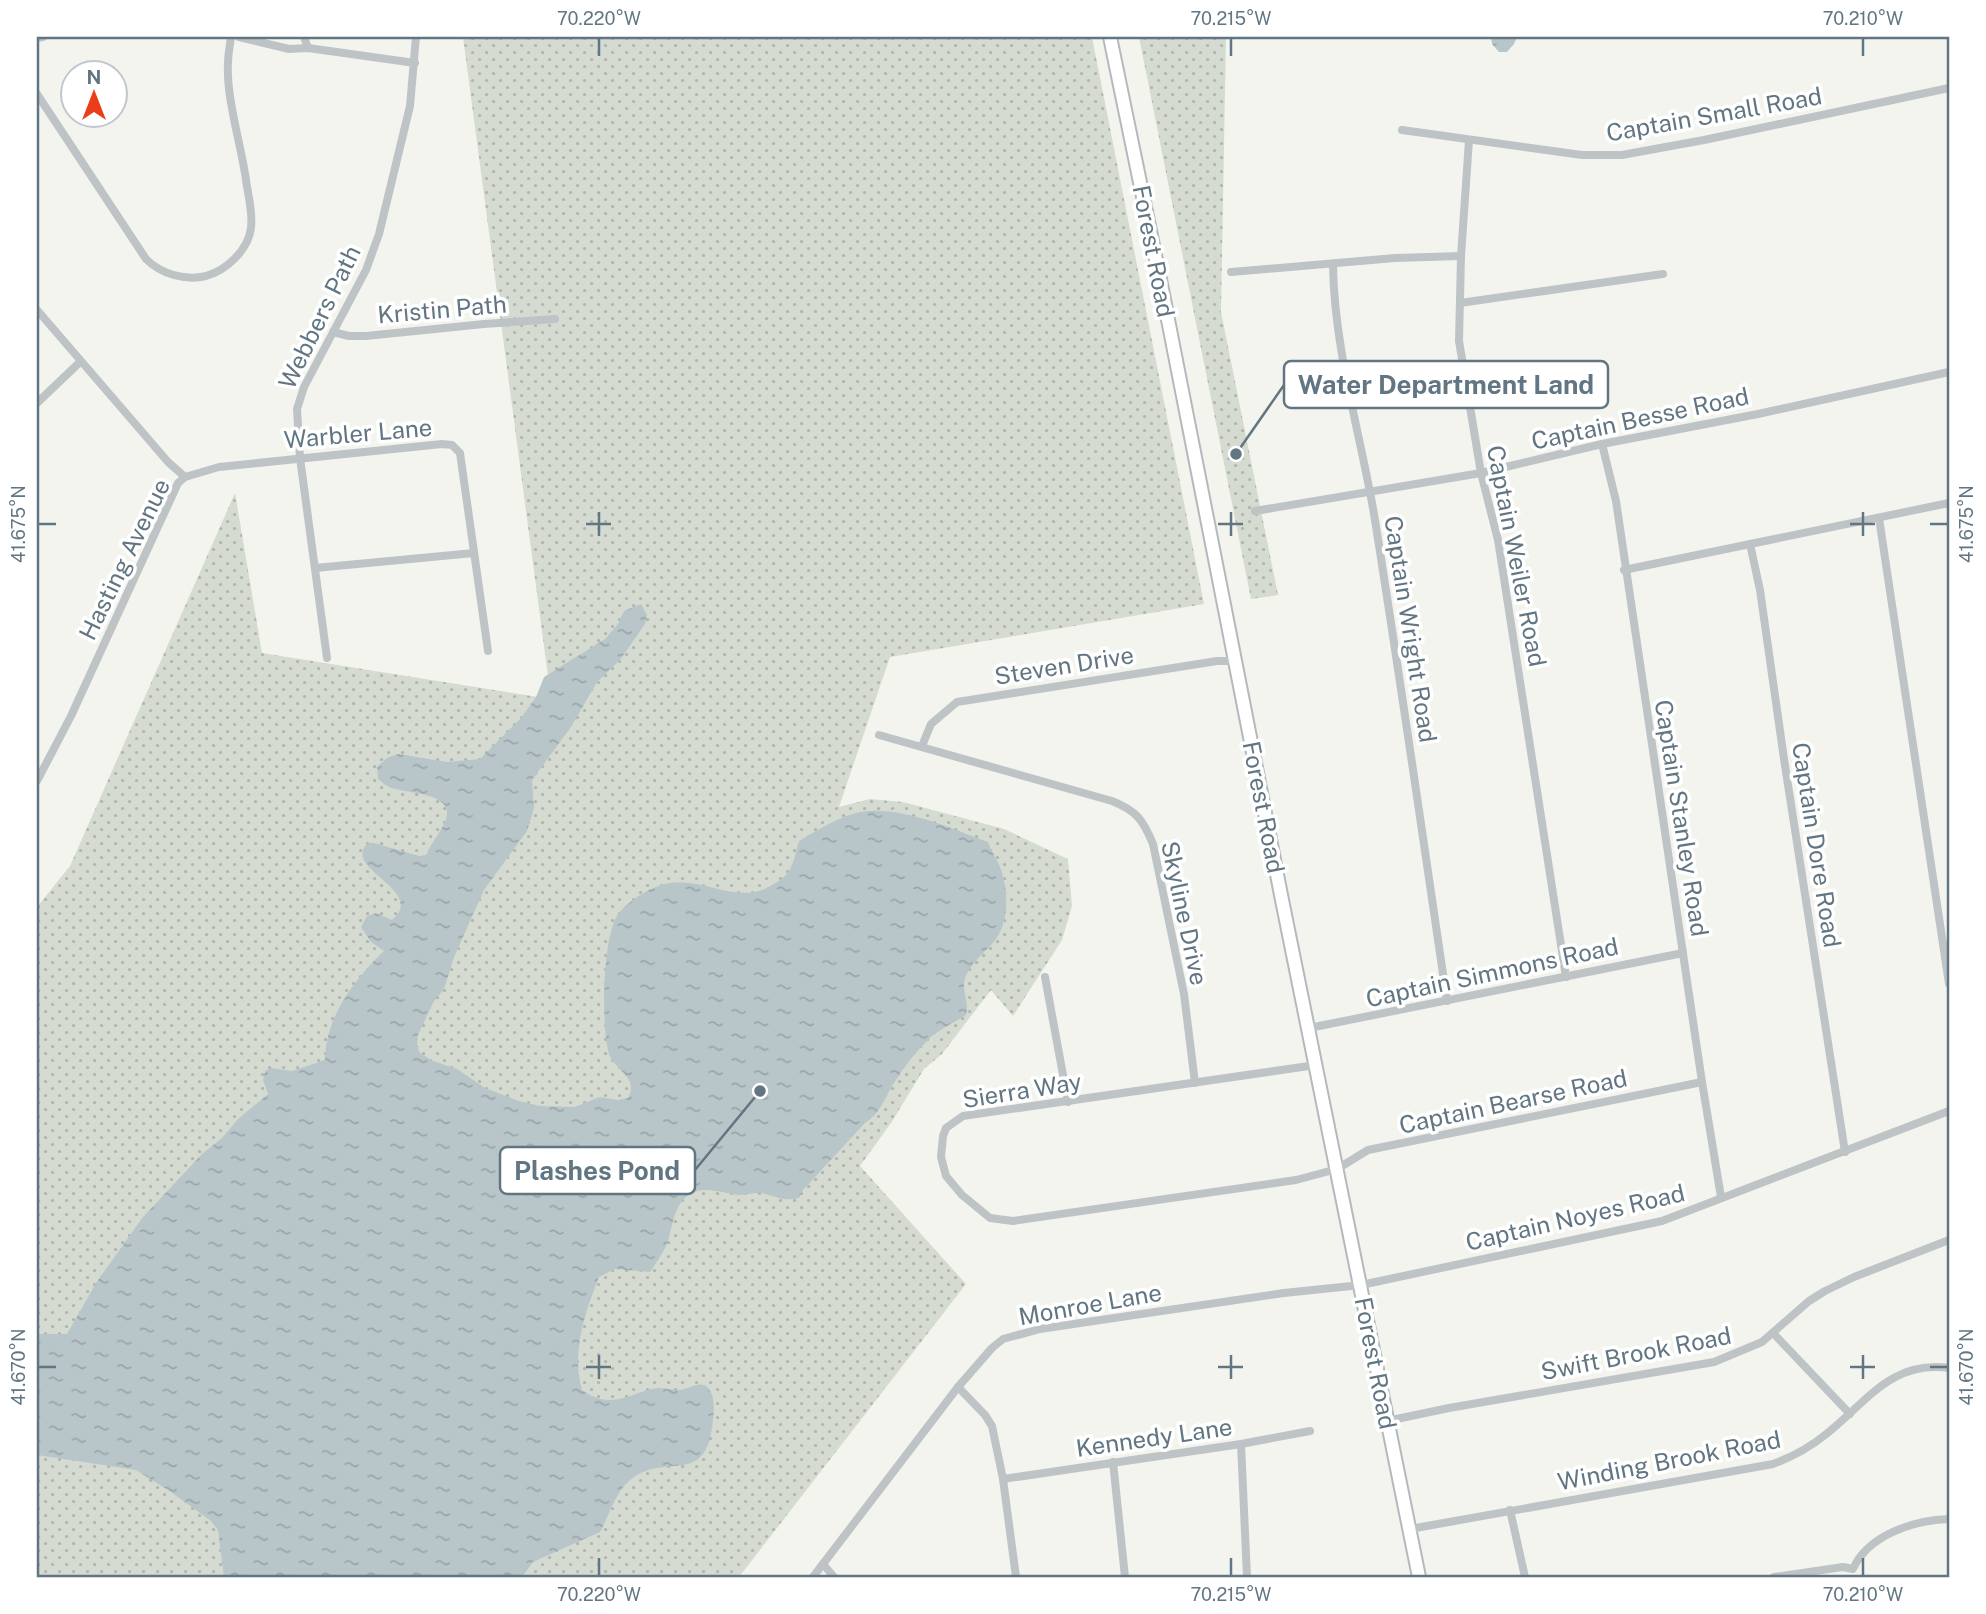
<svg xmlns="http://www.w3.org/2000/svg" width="1986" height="1614" viewBox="0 0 1986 1614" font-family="'Public Sans',sans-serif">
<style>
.park{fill:url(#park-dots)}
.water{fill:url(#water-ripples)}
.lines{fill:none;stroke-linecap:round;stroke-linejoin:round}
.secondary-casing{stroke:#b3b9bd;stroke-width:16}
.street{stroke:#bec4c6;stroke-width:8}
.secondary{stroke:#fff;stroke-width:12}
.ticks{fill:none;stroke:#617682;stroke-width:2.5}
.labels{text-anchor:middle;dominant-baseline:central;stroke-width:7;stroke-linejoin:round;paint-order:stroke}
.street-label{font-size:24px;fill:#617682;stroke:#fff}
.leader{fill:none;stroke:#617682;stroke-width:2.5}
.callout-dot{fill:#617682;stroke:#fff;stroke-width:2.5}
.callout{fill:#fff;stroke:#617682;stroke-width:2.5}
.callout-label{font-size:26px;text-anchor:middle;font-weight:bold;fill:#617682}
.neatline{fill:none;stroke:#617682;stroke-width:2.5}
.ticks-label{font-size:18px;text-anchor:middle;fill:#617682}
</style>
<defs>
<pattern id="park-dots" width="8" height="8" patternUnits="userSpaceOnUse" patternTransform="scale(1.75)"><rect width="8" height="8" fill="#d5dbd0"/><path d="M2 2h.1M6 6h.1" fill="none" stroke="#b0b6ae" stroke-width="1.8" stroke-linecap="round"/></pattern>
<pattern id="water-ripples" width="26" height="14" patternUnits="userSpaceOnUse" patternTransform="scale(1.75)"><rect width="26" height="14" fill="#b8c6ca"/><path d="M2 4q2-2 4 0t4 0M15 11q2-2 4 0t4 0" fill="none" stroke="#99a5a9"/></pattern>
</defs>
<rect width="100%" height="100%" fill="#f4f4ef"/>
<g class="park">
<polygon points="463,37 1092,37 1204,604 890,657 839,807 870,799 903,802 1004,829 1068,859 1072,906 1062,940 1013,1016 991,990 942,1054 924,1069 891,1123 860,1166 966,1284 739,1577 37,1577 37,907 70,866 235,493 262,653 551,699"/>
<polygon points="1139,37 1226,37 1221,312 1278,595 1251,599"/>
</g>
<g class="water">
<polygon points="1491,37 1517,37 1514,44 1507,52 1499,52 1492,44"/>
<path d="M641 604 647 615 645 624 620 660 597 682 571 727 532 780 534 808 527 831 484 890 454 957 444 989 434 1001 418 1035 417 1046 420 1053 433 1061 457 1069 485 1088 519 1101 540 1106 575 1107 599 1097 618 1100 628 1098C640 1077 614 1070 609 1054 601 1028 602 933 619 913 631 899 652 886 669 883 705 877 739 906 772 885 779 881 788 875 791 867 795 859 796 850 799 841 820 829 844 813 868 811 905 808 954 829 988 842 991 851 996 858 1000 867 1009 889 1010 925 992 944 983 954 970 964 965 978 961 991 970 1002 966 1015 952 1024 936 1030 925 1043 912 1056 900 1073 891 1088 883 1102 879 1114 865 1123L803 1190 799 1198C784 1202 775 1196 762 1193 755 1192 748 1195 741 1195 722 1194 700 1182 684 1199 673 1210 672 1230 667 1244 662 1255 656 1263 650 1272L615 1269 599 1277C585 1313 571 1351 582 1390 587 1393 594 1398 601 1399 619 1404 640 1390 658 1388 665 1388 672 1390 680 1390 690 1389 701 1379 709 1389 715 1398 714 1410 713 1420 706 1491 667 1449 629 1481 614 1495 610 1514 600 1532L533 1562 522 1577H224L218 1530 211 1521 171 1492 136 1470 37 1455V1334H67L96 1283 143 1217 202 1154 222 1138 238 1119 268 1094 263 1080 265 1071 271 1068 292 1071 325 1060C326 1016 353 981 384 951L371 942 361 927 367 916 376 913 392 920C428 890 340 869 368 843H374L419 856 426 855C431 842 444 830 447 815 450 793 406 793 392 788 387 787 382 782 378 779L377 767 387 758 398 754 447 762 480 759 521 718 536 697 544 677 605 639 618 624 624 611Z"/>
</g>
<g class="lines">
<g class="secondary-casing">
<polyline id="secondary" points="1110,37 1161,284 1282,900 1419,1577"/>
</g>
<g class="street">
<polyline points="239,37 289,49 308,48 415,63"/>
<polyline points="304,37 308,48"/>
<polyline points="37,38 43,37"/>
<path d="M37 94 146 259C161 274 185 281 206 276 227 270 248 250 251 228 253 212 248 195 246 180 241 144 226 98 228 63 228 55 230 45 231 37"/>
<polyline points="1402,130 1582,155 1622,155 1704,140 1949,88"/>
<polyline points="1469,140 1461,256 1459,341 1481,473 1498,540 1566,977"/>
<path d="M1333 264C1334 349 1360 432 1374 514 1400 676 1423 839 1447 1001"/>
<polyline points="1231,272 1395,258 1461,256"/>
<polyline points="1460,303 1663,274"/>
<polyline points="333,332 349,336 366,336 484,324 555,319"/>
<polyline points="37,403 80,362"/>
<polyline points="1602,444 1616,501 1702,1082 1721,1197"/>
<polyline points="185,477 219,467 442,444 452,445 460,453 488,651"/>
<polyline points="1255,511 1481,473 1602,444 1758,414 1949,372"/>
<polyline points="1879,518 1949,984"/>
<polyline points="1750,544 1760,590 1784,759 1845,1152"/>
<polyline points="315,568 474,553"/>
<polyline points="1624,570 1949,503"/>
<polyline points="327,658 300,458 297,409 304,387 366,270 379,234 410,106 416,37"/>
<path d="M879 735 1112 801C1137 811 1143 820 1153 844L1184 994 1195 1083"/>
<polyline points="922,746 931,724 957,702 1217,661 1235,661"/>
<polyline points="37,781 71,716 178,483 185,477 168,462 38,311"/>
<polyline points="1045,977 1068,1102"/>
<polyline points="1309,1028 1683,953"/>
<polyline points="1316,1065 963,1116 946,1128 943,1136 941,1157 946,1176 962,1195 990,1218 1013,1221 1296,1180 1337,1169 1368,1150 1702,1082"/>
<polyline points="1774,1334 1850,1414"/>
<polyline points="958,1387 985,1415 992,1426 1003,1479 1016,1577"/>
<polyline points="1387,1421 1449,1408 1714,1362 1762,1342 1809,1301 1825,1291 1854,1277 1949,1240"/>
<polyline points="1241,1444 1247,1577"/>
<polyline points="1113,1462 1125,1577"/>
<polyline points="1003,1479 1241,1444 1310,1431"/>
<polyline points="1510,1510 1525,1577"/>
<path d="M1410 1529 1773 1464C1792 1457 1809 1448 1825 1435 1866 1403 1891 1360 1949 1368"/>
<polyline points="823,1564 834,1577"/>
<polyline points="813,1577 958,1387 992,1348 1003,1339 1040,1329 1087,1322 1284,1293 1361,1285 1662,1221 1949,1111"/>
<path d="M1774 1577 1843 1567 1853 1569C1868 1535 1914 1520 1949 1519"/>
</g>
<use href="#secondary" class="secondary"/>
</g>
<path class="ticks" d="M599 38V56M1231 38V56M1863 38V56M599 512V536M1231 512V536M1863 512V536M38 524H56M586 524H611M1218 524H1243M1850 524H1875M1930 524H1948M599 1355V1379M1231 1355V1379M1863 1355V1379M38 1367H56M586 1367H611M1218 1367H1243M1850 1367H1875M1930 1367H1948M599 1558V1576M1231 1558V1576M1863 1558V1576"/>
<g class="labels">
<g class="street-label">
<text transform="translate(1714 114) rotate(-10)">Captain Small Road</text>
<text transform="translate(1154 251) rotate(79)">Forest Road</text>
<text transform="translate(442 309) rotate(-5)">Kristin Path</text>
<text transform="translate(319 317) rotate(-64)">Webbers Path</text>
<text transform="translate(1640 418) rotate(-12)">Captain Besse Road</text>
<text transform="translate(358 433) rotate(-5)">Warbler Lane</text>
<text transform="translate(1517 556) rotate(79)">Captain Weiler Road</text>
<text transform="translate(124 559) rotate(-64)">Hasting Avenue</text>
<text transform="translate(1411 629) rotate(81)">Captain Wright Road</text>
<text transform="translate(1064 665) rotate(-9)">Steven Drive</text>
<text transform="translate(1264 807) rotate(79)">Forest Road</text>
<text transform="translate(1682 818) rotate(81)">Captain Stanley Road</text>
<text transform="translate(1817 845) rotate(81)">Captain Dore Road</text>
<text transform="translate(1185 913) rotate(78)">Skyline Drive</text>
<text transform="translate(1492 972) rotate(-12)">Captain Simmons Road</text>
<text transform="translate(1022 1090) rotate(-9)">Sierra Way</text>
<text transform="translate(1513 1101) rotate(-12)">Captain Bearse Road</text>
<text transform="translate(1575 1217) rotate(-13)">Captain Noyes Road</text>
<text transform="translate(1090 1304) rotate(-10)">Monroe Lane</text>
<text transform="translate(1636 1353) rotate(-11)">Swift Brook Road</text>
<text transform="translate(1376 1363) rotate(79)">Forest Road</text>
<text transform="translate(1154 1437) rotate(-8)">Kennedy Lane</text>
<text transform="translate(1669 1460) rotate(-11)">Winding Brook Road</text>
</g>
</g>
<path class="leader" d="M1236 454L1284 385M760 1091L695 1170"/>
<g class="callout-dot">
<circle cx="1236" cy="454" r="7"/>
<circle cx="760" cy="1091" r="7"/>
</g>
<g class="callout">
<rect x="1284" y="361" width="324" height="47" rx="7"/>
<rect x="500" y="1147" width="195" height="47" rx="7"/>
</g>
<g class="callout-label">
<text x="1446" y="394">Water Department Land</text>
<text x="597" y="1180">Plashes Pond</text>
</g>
<rect width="1986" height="1614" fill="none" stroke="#ffffff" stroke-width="77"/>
<g transform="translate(94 94)"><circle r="33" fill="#ffffff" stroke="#c0c8cd" stroke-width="2"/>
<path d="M0-5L12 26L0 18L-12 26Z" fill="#ea3d19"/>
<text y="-10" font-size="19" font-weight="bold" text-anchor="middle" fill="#617682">N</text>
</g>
<rect x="38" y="38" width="1910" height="1538" class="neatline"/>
<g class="ticks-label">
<text x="599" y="25">70.220°W</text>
<text x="1231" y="25">70.215°W</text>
<text x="1863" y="25">70.210°W</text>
<text transform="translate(19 524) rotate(-90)" y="6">41.675°N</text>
<text transform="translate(1967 524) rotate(-90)" y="6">41.675°N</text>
<text transform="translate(19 1367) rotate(-90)" y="6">41.670°N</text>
<text transform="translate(1967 1367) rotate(-90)" y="6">41.670°N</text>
<text x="599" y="1601">70.220°W</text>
<text x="1231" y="1601">70.215°W</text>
<text x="1863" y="1601">70.210°W</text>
</g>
</svg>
